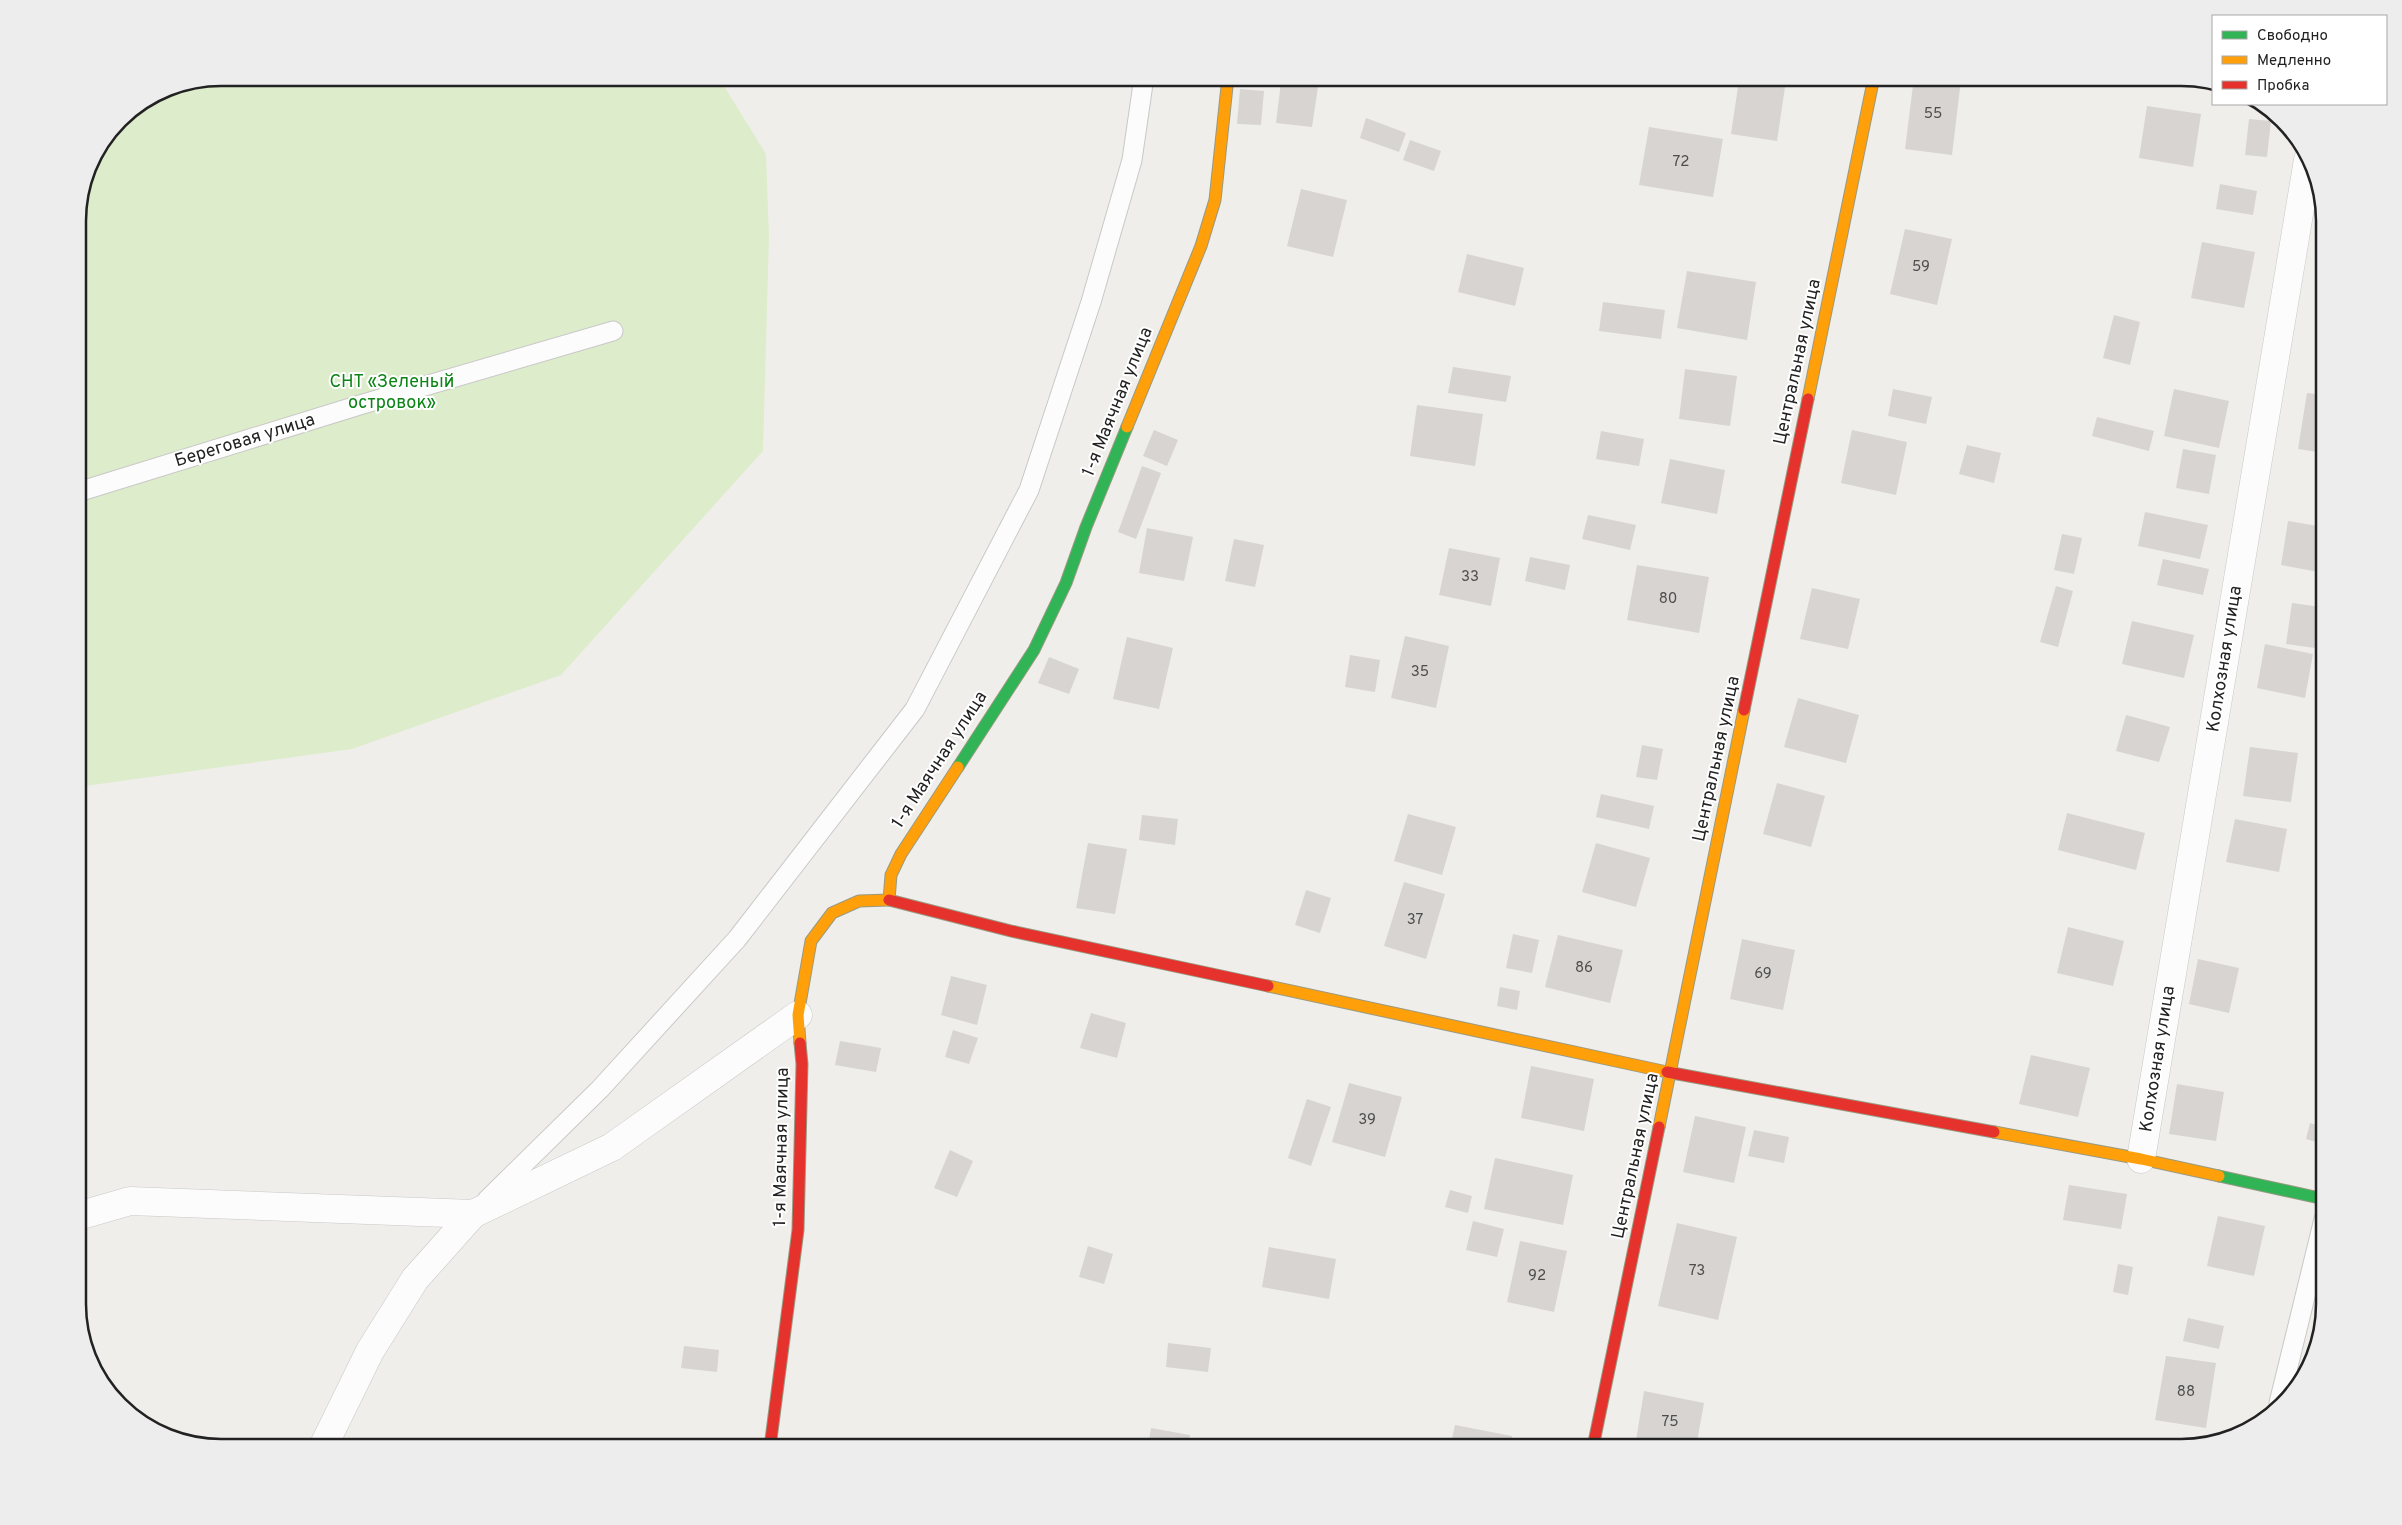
<svg xmlns="http://www.w3.org/2000/svg" width="2402" height="1525" viewBox="0 0 2402 1525" font-family="Overpass,sans-serif">
<style>
.grass{fill:#ddeccb}
.building{fill:#d7d4d2}
.lines{fill:none;stroke-linecap:round;stroke-linejoin:round}
.lane-casing{stroke:#c9c8c7;stroke-width:21}
.street-casing{stroke:#c9c8c7;stroke-width:29}
.fast-casing{stroke:#999a82;stroke-width:13}
.slow-casing{stroke:#999a82;stroke-width:13}
.jam-casing{stroke:#999a82;stroke-width:13}
.lane{stroke:#fdfcfc;stroke-width:19}
.street{stroke:#fdfcfc;stroke-width:28}
.fast{stroke:#30b455;stroke-width:11}
.slow{stroke:#ff9f0a;stroke-width:11}
.jam{stroke:#e5322d;stroke-width:11}
.labels{text-anchor:middle;dominant-baseline:central;stroke-width:4;stroke-linejoin:round;paint-order:stroke}
.number-label{font-size:15px;fill:#4f4e4e}
.street-label{font-size:18px;fill:#222;stroke:#fff}
.park-label{font-size:18px;fill:#0c8416;stroke:#fff}
.rim{fill:none;stroke:#222;stroke-width:2.5}
</style>
<rect width="100%" height="100%" fill="#f0eeeb"/>
<polygon class="grass" points="222,78 719,78 766,154 769,236 763,451 561,675 352,749 78,787 78,212 89,166 120,119 167,88"/>
<g class="building">
<polygon points="1914,77 1961,80 1952,155 1905,149"/>
<polygon points="1739,80 1785,87 1777,141 1731,134"/>
<polygon points="1281,82 1318,87 1312,127 1276,123"/>
<polygon points="1240,89 1264,91 1261,125 1237,124"/>
<polygon points="2147,106 2201,114 2193,167 2139,158"/>
<polygon points="1366,118 1406,133 1399,152 1360,138"/>
<polygon points="2249,119 2271,121 2267,157 2245,155"/>
<polygon points="1649,127 1723,139 1713,197 1639,185"/>
<polygon points="1410,140 1441,151 1434,171 1403,160"/>
<polygon points="2220,184 2257,191 2253,215 2216,209"/>
<polygon points="1301,189 1347,200 1333,257 1287,246"/>
<polygon points="1905,229 1952,239 1937,305 1890,294"/>
<polygon points="2202,242 2255,252 2244,308 2191,298"/>
<polygon points="1467,254 1524,268 1515,306 1458,292"/>
<polygon points="1687,271 1756,282 1747,340 1677,328"/>
<polygon points="2323,284 2324,284 2324,301 2321,300"/>
<polygon points="1603,302 1665,310 1661,339 1599,331"/>
<polygon points="2114,315 2140,322 2130,365 2103,358"/>
<polygon points="1453,367 1511,376 1506,402 1448,393"/>
<polygon points="1685,369 1737,376 1730,426 1679,419"/>
<polygon points="1893,389 1932,397 1926,424 1888,416"/>
<polygon points="2174,389 2229,401 2219,448 2164,436"/>
<polygon points="2307,393 2324,395 2324,453 2298,449"/>
<polygon points="1417,405 1483,414 1475,466 1410,456"/>
<polygon points="2097,417 2154,431 2149,451 2092,436"/>
<polygon points="1154,430 1178,440 1167,466 1143,456"/>
<polygon points="1852,430 1907,442 1896,495 1841,483"/>
<polygon points="1601,431 1644,439 1639,466 1596,459"/>
<polygon points="1967,445 2001,453 1994,483 1959,474"/>
<polygon points="2183,449 2216,455 2209,494 2176,488"/>
<polygon points="1670,459 1725,470 1717,514 1661,503"/>
<polygon points="1142,466 1161,473 1136,539 1118,532"/>
<polygon points="2145,512 2208,525 2200,559 2138,546"/>
<polygon points="1588,515 1636,525 1630,550 1582,539"/>
<polygon points="2288,521 2324,527 2324,573 2281,565"/>
<polygon points="1147,528 1193,537 1184,581 1139,573"/>
<polygon points="2062,534 2082,538 2074,574 2054,570"/>
<polygon points="1234,539 1264,545 1255,587 1225,581"/>
<polygon points="1449,548 1500,558 1491,606 1439,595"/>
<polygon points="1530,557 1570,565 1565,590 1525,581"/>
<polygon points="2163,559 2209,569 2203,595 2157,585"/>
<polygon points="1637,565 1709,577 1699,633 1627,620"/>
<polygon points="2056,586 2073,591 2058,647 2040,642"/>
<polygon points="1812,588 1860,599 1848,649 1800,639"/>
<polygon points="2292,603 2321,607 2315,648 2286,644"/>
<polygon points="2132,621 2194,635 2184,678 2122,664"/>
<polygon points="1405,636 1449,646 1436,708 1391,698"/>
<polygon points="1127,637 1173,648 1159,709 1113,699"/>
<polygon points="2265,644 2313,654 2305,698 2257,688"/>
<polygon points="1350,655 1380,660 1375,692 1345,687"/>
<polygon points="1049,657 1079,669 1069,694 1038,683"/>
<polygon points="1798,698 1859,715 1846,763 1784,747"/>
<polygon points="2126,715 2170,727 2159,762 2116,751"/>
<polygon points="1642,745 1663,749 1657,780 1636,777"/>
<polygon points="2250,747 2298,753 2291,802 2243,796"/>
<polygon points="1777,783 1825,796 1811,847 1763,834"/>
<polygon points="1601,794 1654,806 1649,829 1596,817"/>
<polygon points="2067,813 2145,833 2136,870 2058,850"/>
<polygon points="1408,814 1456,827 1442,875 1394,861"/>
<polygon points="1142,815 1178,819 1175,845 1139,840"/>
<polygon points="2235,819 2287,829 2279,872 2226,862"/>
<polygon points="1088,843 1127,849 1115,914 1076,908"/>
<polygon points="1596,843 1650,858 1636,907 1582,892"/>
<polygon points="1404,882 1445,894 1426,959 1384,946"/>
<polygon points="1306,890 1331,898 1320,933 1295,925"/>
<polygon points="2068,927 2124,941 2113,986 2057,973"/>
<polygon points="1513,934 1539,940 1532,973 1506,968"/>
<polygon points="1558,935 1623,950 1610,1003 1545,987"/>
<polygon points="1742,939 1795,950 1783,1010 1730,999"/>
<polygon points="2198,959 2239,968 2229,1013 2189,1004"/>
<polygon points="951,976 987,985 977,1025 941,1015"/>
<polygon points="1500,987 1520,991 1517,1010 1497,1006"/>
<polygon points="1091,1013 1126,1023 1117,1058 1080,1048"/>
<polygon points="953,1030 978,1038 969,1064 945,1057"/>
<polygon points="840,1041 881,1048 876,1072 835,1065"/>
<polygon points="2031,1055 2090,1068 2078,1117 2019,1104"/>
<polygon points="1531,1066 1594,1079 1584,1131 1521,1118"/>
<polygon points="1349,1083 1402,1097 1385,1157 1332,1142"/>
<polygon points="2177,1084 2224,1092 2216,1141 2169,1134"/>
<polygon points="1307,1099 1331,1107 1311,1166 1288,1158"/>
<polygon points="1695,1116 1746,1127 1734,1183 1683,1172"/>
<polygon points="2310,1123 2324,1127 2323,1144 2306,1139"/>
<polygon points="1754,1130 1789,1137 1784,1163 1748,1156"/>
<polygon points="950,1150 973,1161 957,1197 934,1188"/>
<polygon points="1495,1158 1573,1175 1563,1225 1484,1209"/>
<polygon points="2069,1185 2127,1194 2121,1229 2063,1220"/>
<polygon points="1450,1190 1472,1196 1468,1213 1445,1207"/>
<polygon points="2218,1216 2265,1226 2254,1276 2207,1266"/>
<polygon points="1473,1221 1504,1229 1497,1257 1466,1250"/>
<polygon points="1677,1223 1737,1237 1718,1320 1658,1306"/>
<polygon points="1520,1241 1567,1251 1554,1312 1507,1302"/>
<polygon points="1088,1246 1113,1254 1104,1284 1079,1277"/>
<polygon points="1269,1247 1336,1259 1329,1299 1262,1287"/>
<polygon points="2118,1264 2133,1267 2128,1295 2113,1292"/>
<polygon points="2188,1318 2224,1326 2219,1349 2183,1341"/>
<polygon points="1168,1343 1211,1348 1208,1372 1166,1367"/>
<polygon points="684,1346 719,1350 717,1372 681,1368"/>
<polygon points="2166,1356 2216,1363 2206,1428 2155,1420"/>
<polygon points="1644,1391 1704,1403 1696,1447 1670,1447 1636,1441"/>
<polygon points="1455,1425 1512,1436 1510,1447 1450,1447"/>
<polygon points="1151,1428 1190,1435 1188,1447 1148,1447"/>
</g>
<g class="lines">
<g class="lane-casing">
<g id="lane">
<polyline points="78,492 363,404 613,331"/>
<polyline points="487,1200 600,1089 737,939 915,709 1029,490 1091,302 1132,160 1144,77"/>
<polyline points="2279,1403 2324,1219"/>
</g>
</g>
<g class="street-casing">
<g id="street">
<polyline points="2141,1159 2308,160"/>
<polyline points="78,1216 130,1201 473,1214 612,1147 798,1015"/>
<polyline points="323,1447 370,1351 415,1279 473,1214"/>
</g>
</g>
<g class="fast-casing">
<g id="fast">
<polyline points="958,767 1034,650 1066,583 1086,527 1127,427"/>
<polyline points="2219,1176 2324,1199"/>
</g>
</g>
<g class="slow-casing">
<g id="slow">
<polyline points="1808,399 1874,77"/>
<polyline points="1127,427 1201,246 1215,200 1228,77"/>
<polyline points="1268,986 1667,1072"/>
<polyline points="800,1043 798,1015 811,941 832,913 859,901 889,900 891,875 901,854 958,767"/>
<polyline points="1659,1127 1744,710"/>
<polyline points="1994,1132 2141,1159 2219,1176"/>
</g>
</g>
<g class="jam-casing">
<g id="jam">
<polyline points="1744,710 1808,399"/>
<polyline points="889,900 1011,931 1268,986"/>
<polyline points="1667,1072 1994,1132"/>
<polyline points="770,1447 798,1230 802,1064 800,1043"/>
<polyline points="1593,1447 1659,1127"/>
</g>
</g>
<use href="#lane" class="lane"/>
<use href="#street" class="street"/>
<use href="#fast" class="fast"/>
<use href="#slow" class="slow"/>
<use href="#jam" class="jam"/>
</g>
<g class="labels">
<g class="number-label">
<text x="1933" y="114">55</text>
<text x="1681" y="162">72</text>
<text x="1921" y="267">59</text>
<text x="1470" y="577">33</text>
<text x="1668" y="599">80</text>
<text x="1420" y="672">35</text>
<text x="1415" y="920">37</text>
<text x="1584" y="968">86</text>
<text x="1763" y="974">69</text>
<text x="1367" y="1120">39</text>
<text x="1697" y="1271">73</text>
<text x="1537" y="1276">92</text>
<text x="2186" y="1392">88</text>
<text x="1670" y="1422">75</text>
</g>
<g class="street-label">
<text transform="translate(1798 362) rotate(-78)">Центральная улица</text>
<text transform="translate(1118 402) rotate(-68)">1-я Маячная улица</text>
<text transform="translate(245 441) rotate(-17)">Береговая улица</text>
<text transform="translate(2225 659) rotate(-81)">Колхозная улица</text>
<text transform="translate(1717 759) rotate(-78)">Центральная улица</text>
<text transform="translate(940 760) rotate(-57)">1-я Маячная улица</text>
<text transform="translate(2158 1059) rotate(-81)">Колхозная улица</text>
<text transform="translate(782 1147) rotate(-89)">1-я Маячная улица</text>
<text transform="translate(1636 1156) rotate(-78)">Центральная улица</text>
</g>
<g class="park-label">
<text x="392" y="382">СНТ «Зеленый<tspan x="392" dy="21">островок»</tspan></text>
</g>
</g>
<path d="M0 0H2402V1525H0ZM221 86H2181A135 135 0 0 1 2316 221V1304A135 135 0 0 1 2181 1439H221A135 135 0 0 1 86 1304V221A135 135 0 0 1 221 86Z" fill="#ededed" fill-rule="evenodd"/>
<path class="rim" d="M221 86H2181A135 135 0 0 1 2316 221V1304A135 135 0 0 1 2181 1439H221A135 135 0 0 1 86 1304V221A135 135 0 0 1 221 86Z"/>
<rect x="2212" y="15" width="175" height="90" fill="#ffffff" stroke="#a7a7a7"/>
<rect x="2222" y="31" width="25" height="8" fill="#30b455" stroke="#a7a7a7"/>
<text x="2257" y="40" font-size="15" fill="#222222">Свободно</text>
<rect x="2222" y="56" width="25" height="8" fill="#ff9f0a" stroke="#a7a7a7"/>
<text x="2257" y="65" font-size="15" fill="#222222">Медленно</text>
<rect x="2222" y="81" width="25" height="8" fill="#e5322d" stroke="#a7a7a7"/>
<text x="2257" y="90" font-size="15" fill="#222222">Пробка</text>
</svg>
